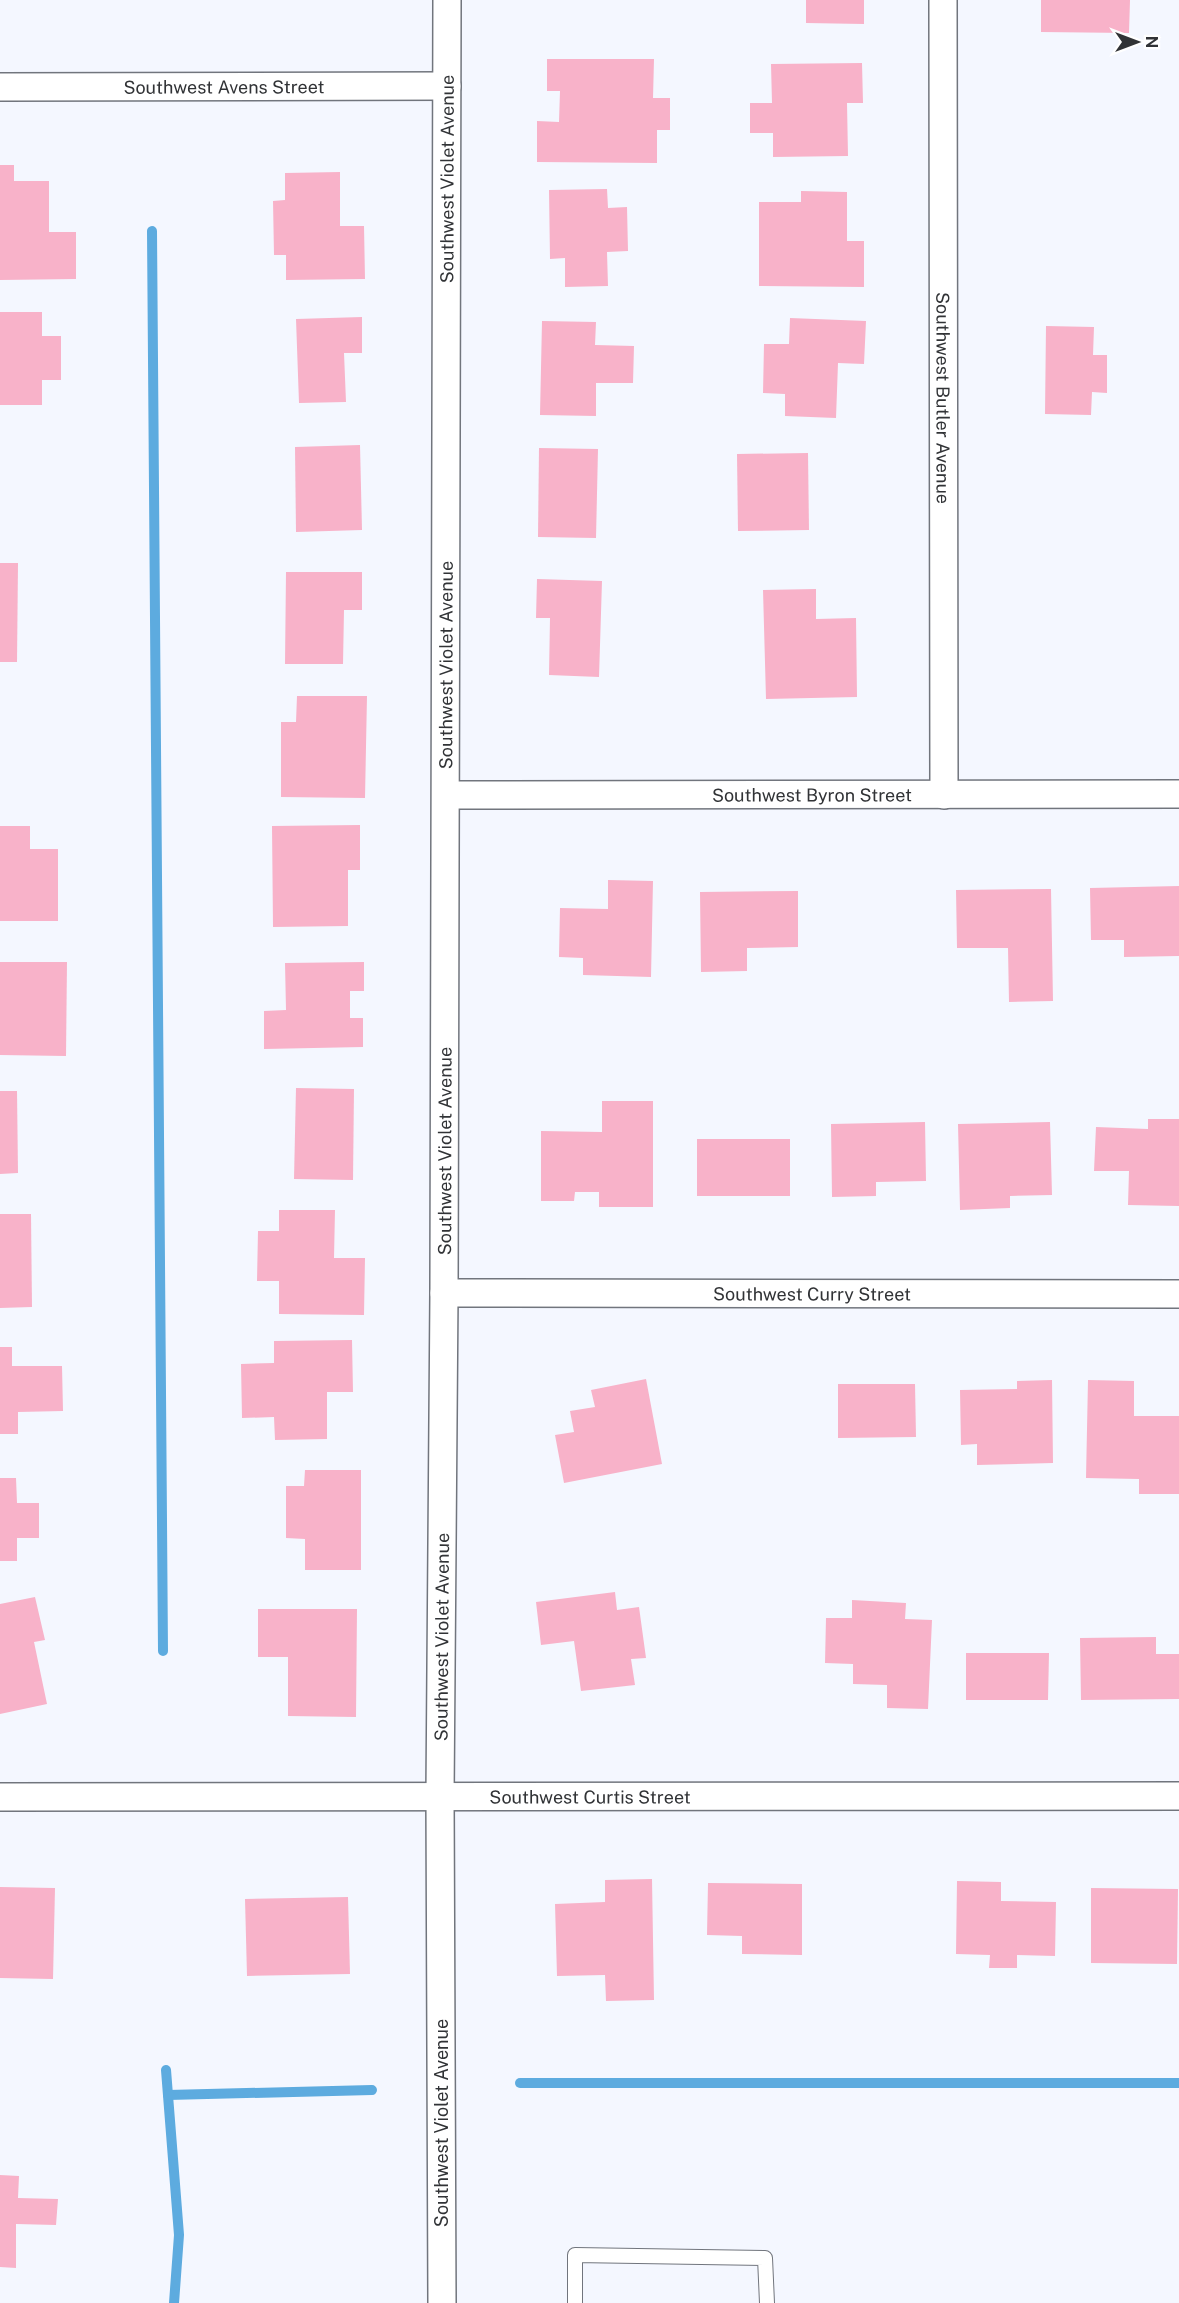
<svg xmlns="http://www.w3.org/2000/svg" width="1179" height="2303" viewBox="0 0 1179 2303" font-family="'Public Sans',sans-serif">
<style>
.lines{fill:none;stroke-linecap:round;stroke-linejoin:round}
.stream{stroke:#5dabdf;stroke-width:10}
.building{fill:#f8b2c9}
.service-casing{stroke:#71757d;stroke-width:16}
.minor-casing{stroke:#71757d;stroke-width:30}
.service{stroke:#fff;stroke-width:14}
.minor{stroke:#fff;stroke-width:27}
.labels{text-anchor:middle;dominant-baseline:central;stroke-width:6;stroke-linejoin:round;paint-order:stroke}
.street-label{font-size:18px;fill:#313336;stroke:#fff}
</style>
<rect width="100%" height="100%" fill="#f4f7ff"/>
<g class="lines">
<g class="stream">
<polyline points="152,231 163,1651"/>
<polyline points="166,2070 179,2235 174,2303"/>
<polyline points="520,2083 1179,2083"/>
<polyline points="168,2095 372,2090"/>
</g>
</g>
<g class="building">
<polygon points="806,0 864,0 864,24 806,23"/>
<polygon points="1041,0 1130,0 1129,33 1041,32"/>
<polygon points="547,59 654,59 653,98 670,98 670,130 657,130 657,163 537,162 537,121 559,122 560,91 547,91"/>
<polygon points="862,63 863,103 847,103 848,156 773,157 773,133 750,133 750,103 772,103 771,64"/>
<polygon points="0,165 14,165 14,181 49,181 49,232 76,232 76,279 0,280"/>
<polygon points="340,172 340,226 364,226 365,279 286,280 286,255 274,255 273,201 285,200 285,173"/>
<polygon points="607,189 608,208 627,207 628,251 607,252 608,286 565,287 565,258 550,259 549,190"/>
<polygon points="801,191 847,192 847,241 864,241 864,287 759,286 759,202 801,202"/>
<polygon points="0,312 42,312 42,336 61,336 61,380 42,380 42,405 0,405"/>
<polygon points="362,317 362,353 344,353 346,402 299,403 296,319"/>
<polygon points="790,318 866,321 864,364 838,363 836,418 785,416 785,394 763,393 764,344 789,344"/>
<polygon points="542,321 596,322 595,345 634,346 633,383 596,383 596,416 540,415"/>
<polygon points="1046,326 1094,327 1093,355 1107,355 1107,393 1092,392 1091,415 1045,414"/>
<polygon points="360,445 362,530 296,532 295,447"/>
<polygon points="539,448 598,449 596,538 538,537"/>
<polygon points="808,453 809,530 738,531 737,454"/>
<polygon points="0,563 18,563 17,662 0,662"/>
<polygon points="286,572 362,572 362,610 344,610 343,664 285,664"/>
<polygon points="537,579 602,581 599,677 549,675 550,618 536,618"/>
<polygon points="816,589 816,619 856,618 857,697 766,699 763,590"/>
<polygon points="297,696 367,696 365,798 281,797 281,722 296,722"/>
<polygon points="360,825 360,870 348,870 348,926 273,927 272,826"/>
<polygon points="0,826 30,826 30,849 58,849 58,921 0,921"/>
<polygon points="608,880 653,881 651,977 583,975 583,958 559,957 560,908 608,909"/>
<polygon points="1179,886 1179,956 1124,957 1124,940 1091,940 1090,888"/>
<polygon points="1051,889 1053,1001 1009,1002 1008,948 957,948 956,890"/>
<polygon points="798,891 798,947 747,948 747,971 701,972 700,892"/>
<polygon points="0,962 67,962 66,1056 0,1055"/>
<polygon points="364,962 364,991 350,991 350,1018 363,1018 363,1047 264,1049 264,1011 286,1010 285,963"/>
<polygon points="296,1088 354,1089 353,1180 294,1179"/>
<polygon points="0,1091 17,1091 18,1173 0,1174"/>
<polygon points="602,1101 653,1101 653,1207 599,1207 599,1192 575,1192 574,1201 541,1201 541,1131 602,1132"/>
<polygon points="1148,1119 1179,1119 1179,1206 1128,1205 1129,1171 1094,1171 1096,1127 1148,1129"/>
<polygon points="925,1122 926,1181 876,1182 876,1196 832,1197 831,1124"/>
<polygon points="1050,1122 1052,1195 1010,1196 1010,1208 960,1210 958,1124"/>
<rect x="697" y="1139" width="93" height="57"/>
<polygon points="279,1210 335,1210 334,1258 365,1258 364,1315 279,1314 279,1281 257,1281 258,1231 279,1231"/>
<polygon points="0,1214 31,1214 32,1307 0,1308"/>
<polygon points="352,1340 353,1392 327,1392 327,1439 275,1440 274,1417 242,1418 241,1364 274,1363 274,1341"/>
<polygon points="0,1347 12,1347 12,1366 62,1366 63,1411 18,1412 18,1434 0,1434"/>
<polygon points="646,1379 662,1464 564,1483 555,1435 574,1432 570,1411 595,1407 591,1390"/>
<polygon points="1052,1380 1053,1463 977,1465 977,1444 961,1445 960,1390 1017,1389 1017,1381"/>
<polygon points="1088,1380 1134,1381 1134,1416 1179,1416 1179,1494 1139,1494 1139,1479 1086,1478"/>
<polygon points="838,1384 915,1384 916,1437 838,1438"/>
<polygon points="305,1470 361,1470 361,1570 305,1570 305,1539 286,1538 286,1486 304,1486"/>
<polygon points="0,1478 16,1478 17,1503 39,1503 39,1538 17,1538 17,1561 0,1561"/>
<polygon points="615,1592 617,1610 639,1607 646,1658 631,1659 635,1685 581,1691 574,1641 541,1645 536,1602"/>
<polygon points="35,1597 45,1640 34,1642 47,1704 0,1714 0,1604"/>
<polygon points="852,1600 906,1603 905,1619 932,1620 928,1709 887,1708 887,1685 853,1684 853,1664 825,1663 826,1618 852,1618"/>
<polygon points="258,1609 357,1609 356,1717 288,1716 288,1657 258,1657"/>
<polygon points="1156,1637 1156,1654 1179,1654 1179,1699 1081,1700 1080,1638"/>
<polygon points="966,1653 1049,1653 1048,1700 966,1700"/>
<polygon points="652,1879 654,2000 606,2001 605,1975 557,1976 555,1904 605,1902 605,1880"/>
<polygon points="957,1881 1001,1882 1001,1901 1056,1902 1055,1956 1017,1955 1017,1968 989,1968 990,1955 956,1954"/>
<polygon points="708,1883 802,1884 802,1955 742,1954 742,1936 707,1935"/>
<polygon points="0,1887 55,1888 53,1979 0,1978"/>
<polygon points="1091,1888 1178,1889 1177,1964 1091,1963"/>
<polygon points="348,1897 350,1974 247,1976 245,1899"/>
<polygon points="0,2175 19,2176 18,2198 58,2199 56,2225 16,2224 16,2268 0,2267"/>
</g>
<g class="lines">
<g class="service-casing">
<polyline id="service" points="575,2303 575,2255 765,2258 767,2303"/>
</g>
<g class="minor-casing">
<g id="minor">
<path id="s1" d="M943 0 944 795"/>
<path id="s2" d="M0 87 447 86"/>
<path id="s3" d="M446 795 1179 794"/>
<path id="s4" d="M444 1293 1179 1294"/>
<path id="s5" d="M0 1797 1179 1796"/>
<path id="s6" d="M442 2303 440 1796 444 1293 447 0"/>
</g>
</g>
<use href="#service" class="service"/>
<use href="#minor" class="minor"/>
</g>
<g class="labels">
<g class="street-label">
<text stroke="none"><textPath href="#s2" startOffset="224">Southwest Avens Street</textPath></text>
<text stroke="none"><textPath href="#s6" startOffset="2124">Southwest Violet Avenue</textPath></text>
<text stroke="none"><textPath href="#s1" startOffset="398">Southwest Butler Avenue</textPath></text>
<text stroke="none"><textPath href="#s6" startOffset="1638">Southwest Violet Avenue</textPath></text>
<text stroke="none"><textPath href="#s3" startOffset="366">Southwest Byron Street</textPath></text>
<text stroke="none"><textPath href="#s6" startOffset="1152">Southwest Violet Avenue</textPath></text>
<text stroke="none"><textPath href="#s4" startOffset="368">Southwest Curry Street</textPath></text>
<text stroke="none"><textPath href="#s6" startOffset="666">Southwest Violet Avenue</textPath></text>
<text stroke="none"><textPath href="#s5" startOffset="590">Southwest Curtis Street</textPath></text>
<text transform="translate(441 2123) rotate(-90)">Southwest Violet Avenue</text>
</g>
</g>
<g transform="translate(1137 42) rotate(90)" stroke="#ffffff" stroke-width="4.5" paint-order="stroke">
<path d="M0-4.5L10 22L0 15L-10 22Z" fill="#313336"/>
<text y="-9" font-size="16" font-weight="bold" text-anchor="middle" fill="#313336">N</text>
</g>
</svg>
